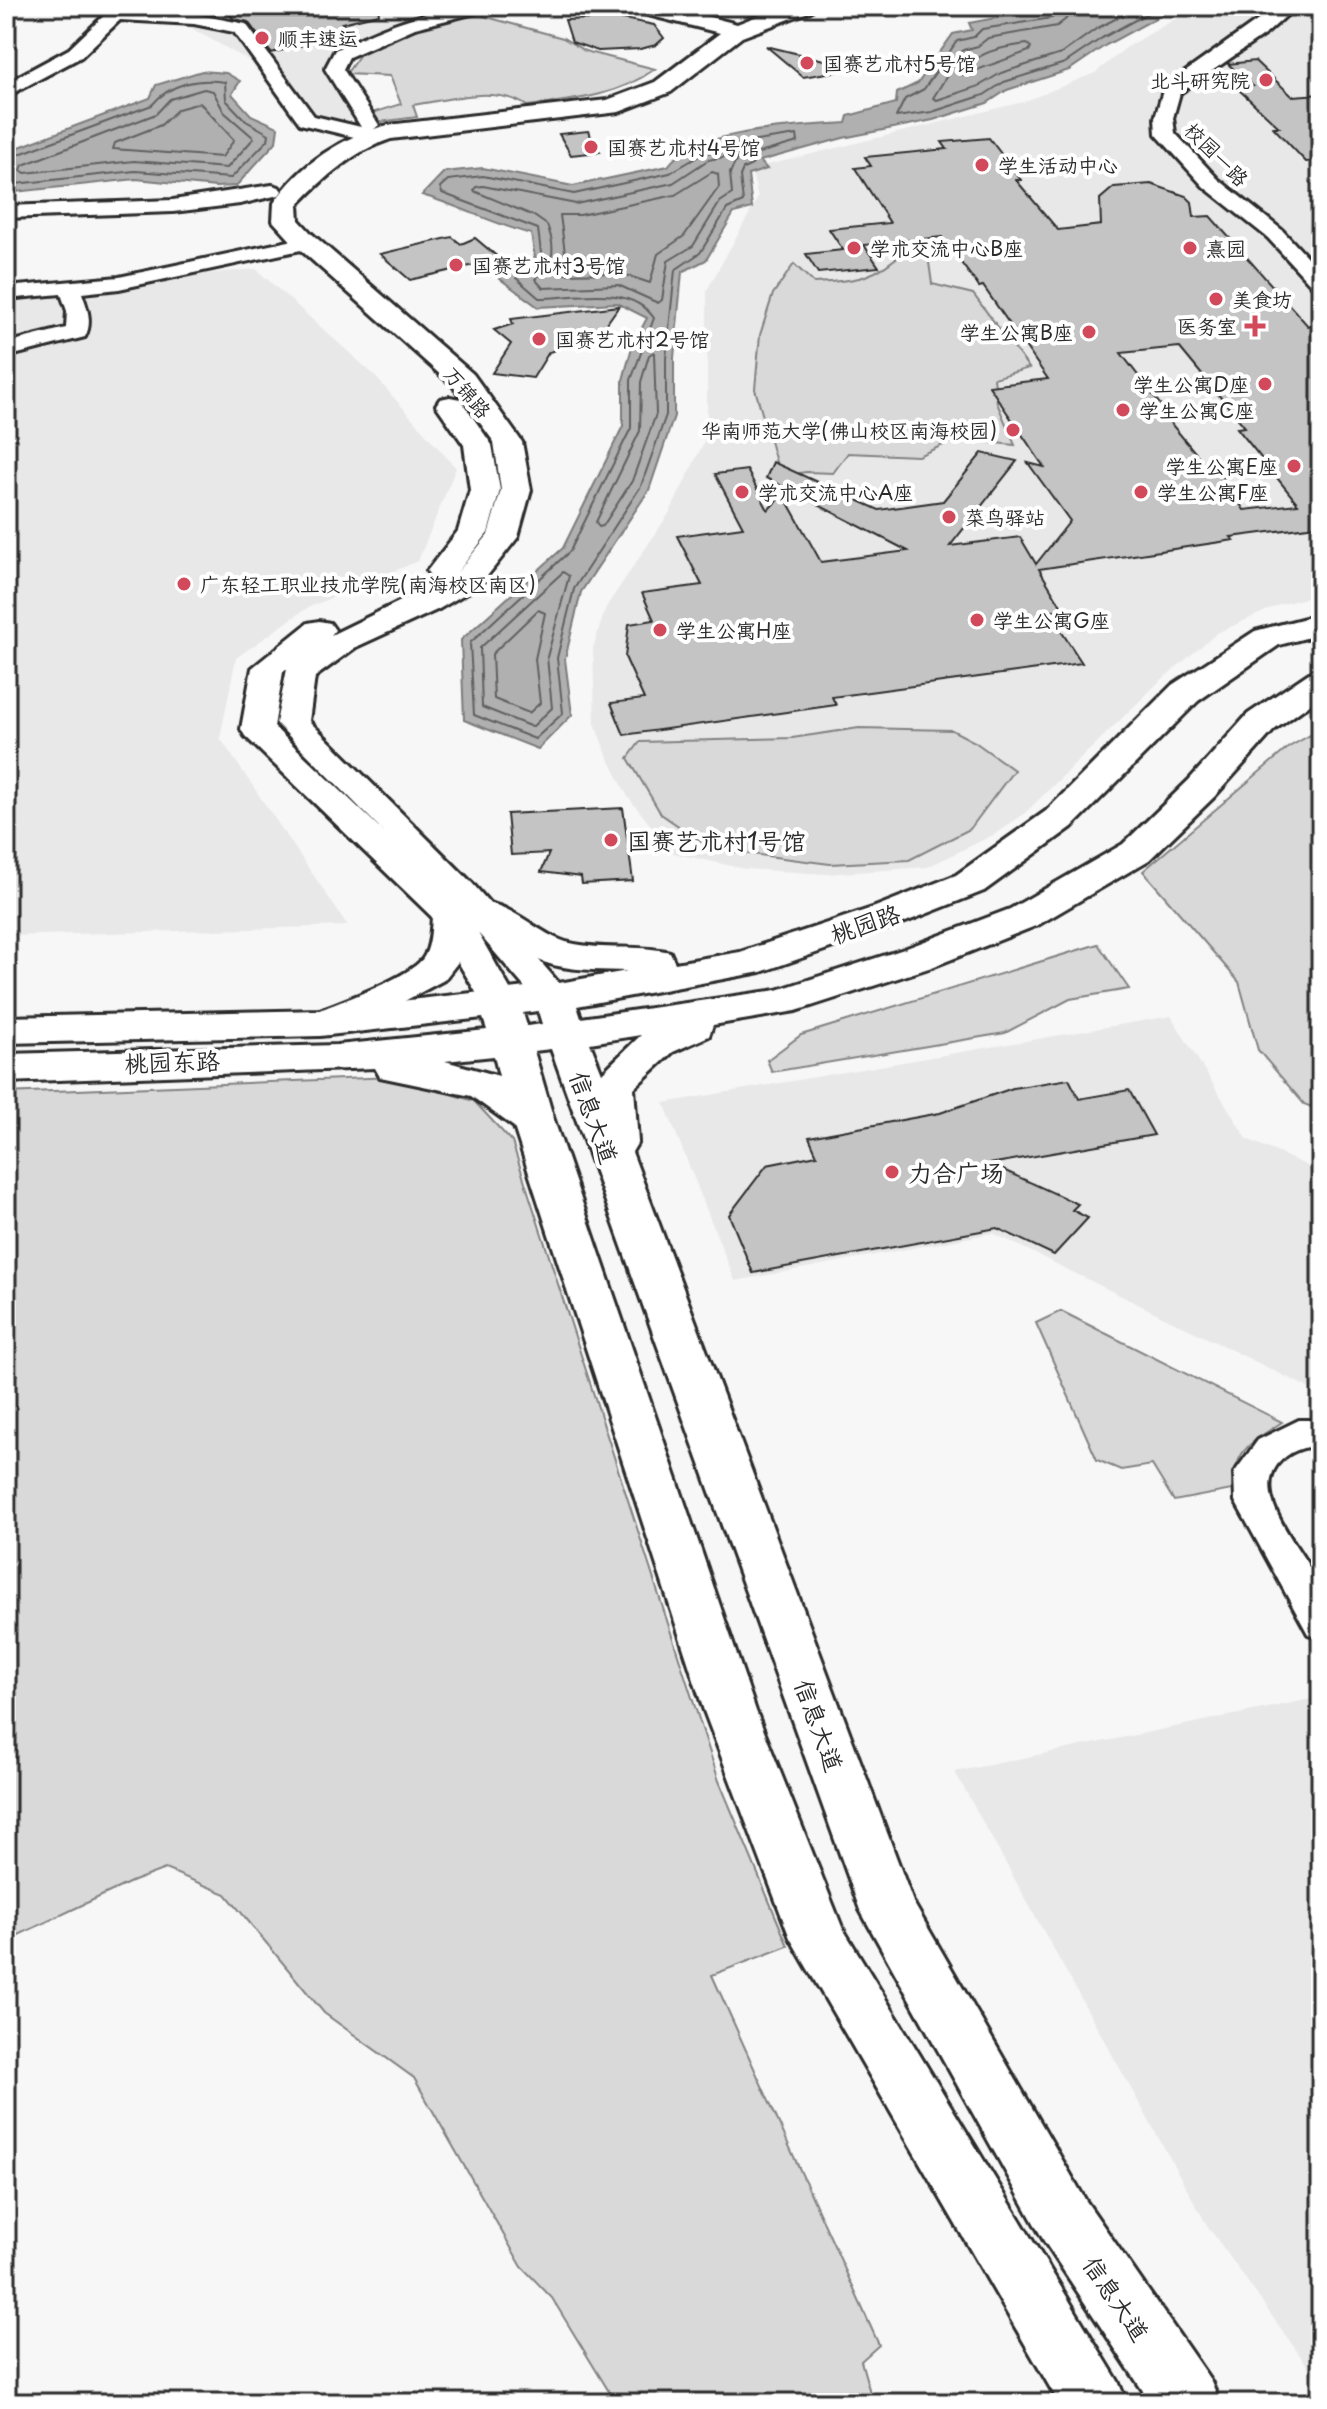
<svg xmlns="http://www.w3.org/2000/svg" width="1327" height="2409" viewBox="0 0 1327 2409" font-family="'Playpen Sans','LXGW WenKai TC',sans-serif">
<style>
.built{fill:#e8e8e8}
.green{fill:#d9d9d9;stroke:#828282;stroke-width:2}
.water{fill:#b0b0b0;stroke:#7b7b7b;stroke-width:2}
.lines{fill:none;stroke-linecap:round;stroke-linejoin:round}
.shore{stroke:#606060;stroke-width:2}
.building{fill:#c4c4c4;stroke:#2b2b2b;stroke-width:2;fill-rule:evenodd}
.minor-casing{stroke:#2b2b2b;stroke-width:6}
.tertiary-casing{stroke:#2b2b2b;stroke-width:6}
.secondary-casing{stroke:#2b2b2b;stroke-width:6}
.minor{fill:#fff;fill-rule:evenodd}
.tertiary{fill:#fff;fill-rule:evenodd}
.secondary{fill:#fff;fill-rule:evenodd}
.poi-dot{fill:#d1495b;stroke:#fff;stroke-width:3}
.labels{text-anchor:middle;dominant-baseline:central;stroke-width:8;stroke-linejoin:round;paint-order:stroke}
.far-poi-label{font-size:20px;fill:#2b2b2b;stroke:#fff;text-anchor:start}
.far-street-label{font-size:20px;fill:#2b2b2b;stroke:#fff}
.poi-label{font-size:24px;fill:#2b2b2b;stroke:#fff;text-anchor:start}
.street-label{font-size:24px;fill:#2b2b2b;stroke:#fff}
</style>
<rect width="100%" height="100%" fill="#f7f7f7"/>
<filter id="ink" filterUnits="userSpaceOnUse"><feTurbulence type="fractalNoise" baseFrequency=".0125" numOctaves="2"/><feDisplacementMap in="SourceGraphic" scale="16" xChannelSelector="R" yChannelSelector="G"/><feConvolveMatrix kernelMatrix="1 2 1 2 8 2 1 2 1" color-interpolation-filters="sRGB"/></filter>
<g filter="url(#ink)">
<g class="built">
<polygon points="151,6 453,6 417,12 330,53 365,117 305,127 248,60"/>
<polygon points="1197,6 1321,6 1321,594 1279,605 1217,633 1160,681 1025,813 995,834 928,867 827,874 745,869 673,853 628,797 607,755 595,725 593,648 606,607 670,512 704,442 707,418 707,290 758,198 751,169 1023,102 1095,73 1127,47"/>
<polygon points="256,269 373,374 456,468 418,561 307,608 236,658 220,738 348,926 6,936 6,293"/>
<polygon points="1171,1016 1247,1139 1321,1172 1321,1394 993,1233 735,1281 664,1103"/>
<polygon points="1321,1697 1321,2385 1207,2225 955,1772"/>
</g>
<g class="green">
<path d="M489 8 483 16 563 38 585 51 655 69C616 97 573 100 527 106 494 84 450 100 413 105L417 117 372 123 369 114 401 104 390 76 346 74 368 43 412 25Z"/>
<path d="M927 248 932 284 973 294 1029 368 994 378 997 403 1015 445 957 439 918 456 848 453 833 473 806 472 780 476 755 389 760 335 773 294 794 264 814 283C855 281 876 279 906 249Z"/>
<polygon points="859,728 952,730 975,742 1014,770 970,829 909,860 830,864 712,849 661,814 628,758 640,742 792,738"/>
<polygon points="1321,729 1321,1111 1304,1104 1258,1050 1239,982 1143,871 1289,747"/>
<polygon points="1098,944 1129,989 1070,999 1005,1033 772,1072 767,1060 801,1035"/>
<polygon points="393,1077 474,1101 512,1142 719,1781 788,1946 712,1975 879,2345 861,2361 873,2403 616,2403 552,2298 522,2267 414,2078 324,2013 226,1894 165,1869 131,1882 6,1941 6,1383 18,1374 6,1376 6,1093"/>
<path d="M1061 1311 1282 1422C1249 1444 1236 1448 1232 1490L1174 1501 1152 1465 1121 1470 1097 1460 1036 1323Z"/>
</g>
<g class="water">
<path d="M1059 6H1178L1106 45 1069 70 1007 90 987 103 933 120 843 138 760 161 767 169 748 175 752 208 734 213 706 260 682 272 674 358V416L649 490 581 592 565 659 572 715 538 749 464 720 461 640 563 548 623 426V380L632 347 647 318 617 303 538 307 496 276 535 258 531 234C494 224 459 206 422 195L444 172 483 168 573 186 668 166C693 129 805 126 846 123L848 116 896 103 897 93 918 83 953 34 972 30 969 23Z"/>
<polygon points="202,71 226,73 240,81 232,94 251,115 278,127 276,142 236,186 216,187 136,179 6,193 6,152 150,98 156,85"/>
</g>
<g class="lines">
<g class="shore">
<polyline points="1059,6 1052,18 982,29 974,37 957,41 924,89 905,99 896,117 932,112 984,95 1004,82 1065,63 1102,38 1161,6"/>
<polyline points="1069,6 1066,19 1057,26 988,38 978,46 963,50 933,98 937,100 979,86 1001,73 1061,54 1096,29 1140,6"/>
<path d="M1027 44 1031 47 1029 51 963 75C974 51 1003 47 1027 44Z"/>
<polygon points="204,89 213,91 224,112 254,138 227,168 134,161 25,173 21,170 23,165 156,114 170,99"/>
<polygon points="200,103 234,140 222,157 113,149 115,143 161,125 178,109"/>
<path d="M797 135 798 142 759 153 752 165 743 169 740 176 743 202 727 209 700 253 675 270 666 358V415L641 486 574 589 557 658 563 713 535 739 474 715 470 643 570 551 631 428V380L654 318C629 283 576 298 539 298L516 278 542 261 538 229 442 193 440 187 448 180 483 176 574 194 670 173 699 156 730 145Z"/>
<path d="M734 155 737 159 730 173 732 194 720 202 693 246 668 261 662 300 658 303 618 285 543 288 535 279C555 265 556 247 547 225L534 216 474 191 476 187 483 186 576 204 673 183 708 160Z"/>
<path d="M6 159 152 105C170 83 198 78 225 82L226 100 246 121 269 134 268 140 231 178 135 171 6 185"/>
<polygon points="712,172 718,174 719,187 684,236 658,254 650,283 620,273 563,274 565,253 560,215 580,215 675,195"/>
<polygon points="654,352 656,414 632,481 603,526 599,527 596,522 640,431 641,382 649,355"/>
<polygon points="563,572 569,576 547,657 552,708 532,727 482,707 480,648"/>
<polygon points="538,610 545,613 535,659 540,703 529,713 494,699 492,654"/>
</g>
</g>
<g class="building">
<polygon points="221,6 378,6 379,14 342,23 354,32 271,53 248,22 234,19"/>
<polygon points="619,18 654,25 664,38 656,45 640,49 598,51 572,42 565,20"/>
<polygon points="766,46 857,68 803,77"/>
<polygon points="1255,61 1292,96 1321,94 1321,161 1306,162 1273,127 1279,127 1237,88 1253,86 1228,64"/>
<polygon points="588,131 600,152 571,155 559,134"/>
<path d="M989 138 1021 180H1016L1058 230 1101 225 1100 199 1114 187 1151 184 1186 196 1192 202 1194 217 1210 216 1308 326 1313 325 1321 334V533L1316 526 1231 537 1234 540 1039 569 1063 609 1048 611 1082 663 832 697 836 705 624 735 611 703 644 699 625 657 629 624 654 620 642 593 702 585 677 536 743 527 715 474 747 470 768 510 783 494 821 562 908 551 766 478 773 462 879 510 943 501 982 453 1017 461 950 546 1020 537 1036 564 1070 521 1028 463 1044 467 989 386 1048 379 983 286 979 287 942 237 864 245 879 267 818 273 806 254 843 250 829 229 890 223 855 168 871 166 865 157 947 149 942 142ZM1179 347 1245 427 1237 428 1298 504 1244 510 1216 467 1208 468 1168 420H1172L1121 353Z"/>
<polygon points="452,237 461,244 475,238 500,259 410,280 380,254"/>
<polygon points="619,306 593,343 572,341 569,346 549,352 533,378 492,373 511,344 494,330 513,324 511,319"/>
<polygon points="623,808 633,881 582,884 581,877 541,872 549,853 511,855 507,814"/>
<polygon points="1069,1079 1079,1099 1129,1090 1154,1135 990,1164 1078,1204 1072,1210 1088,1218 1054,1255 997,1228 753,1273 729,1215 767,1165 817,1155 809,1137 940,1113 1013,1088"/>
</g>
<g class="lines">
<g class="minor-casing">
<g id="minor">
<path d="M114 6 194 14 246 24 314 116 361 127 325 69 335 50C386 25 432 6 490 6L487 10 415 28 349 57 343 69 379 125 373 130 385 136 375 142 300 124 234 32 194 24 120 20 81 57 6 97V83L69 49Z"/>
<polygon points="1278,6 1297,6 1267,33 1180,93 1173,118 1175,133 1218,179 1282,230 1321,272 1321,290 1314,288 1268,238 1204,187 1156,134 1155,118 1164,87"/>
<polygon points="272,185 279,187 282,191 279,195 240,204 173,212 6,218 6,206 173,200"/>
<path d="M308 237 318 243 315 247 119 289 82 293C87 307 93 322 85 337L6 357V343L66 328 67 311 61 294 6 299V287L119 277Z"/>
<path d="M1299 1420H1321V1446C1304 1446 1288 1451 1277 1465 1251 1501 1308 1554 1320 1588 1325 1602 1321 1624 1321 1639L1308 1634 1235 1501 1234 1473 1258 1440Z"/>
</g>
</g>
<g class="tertiary-casing">
<path id="tertiary" d="M629 6H667L737 24 783 6H814L811 11 742 37 671 92 619 112 391 139C352 152 327 175 298 205L299 220 312 234 473 374 522 442 531 490 518 537 480 585 439 609 356 647 315 677 309 721 472 883 571 997 566 1005 553 1009 540 1005 478 933 517 1001 512 1009 499 1013 486 1009 458 962 444 980 397 1005 333 1031 320 1035 307 1031 301 1023 307 1015C331 1005 415 977 425 955 431 944 431 929 432 917L245 736 241 729 252 668 308 623 319 621 330 623 335 630 331 635 446 579 431 577 427 571 458 531 470 490 464 445 436 405 440 399 450 397 460 399 492 445 500 490 488 533 456 574 488 535 501 490 494 442 453 386 294 244 273 221 274 203C300 164 343 136 388 125L607 100 655 82 720 33 632 11ZM287 669 276 723 385 833 274 727 283 672Z"/>
</g>
<g class="secondary-casing">
<path id="secondary" d="M1321 614V634L1279 645 1198 701 1072 827 984 891 903 923 761 972 577 1006 581 1018 777 990 904 949 1010 909 1123 844 1189 780 1248 714 1309 673 1321 669V696L1274 730 1215 796 1149 860 1038 925 932 967 796 1011 713 1025 709 1036 673 1052 634 1088 638 1142 632 1152 913 1902 1086 2201 1211 2381 1220 2403H1151L1044 2241 860 1910 551 1049 534 1051 554 1120 756 1711 842 1927 1118 2381 1127 2403H1059L790 1938 704 1711 514 1127 471 1096 380 1077 375 1068 6 1082V1054L337 1045 487 1030 483 1018 320 1036 6 1043V1017L320 1010 553 984 627 971C604 970 580 971 558 966 533 961 477 933 462 912L468 904C506 894 535 935 570 943 603 951 638 944 670 952L675 963 740 952 875 907 956 875 1046 811 1172 685 1255 631ZM538 1011 542 1024 527 1026 523 1013ZM641 1035 602 1073 590 1043ZM494 1056 499 1076 445 1061Z"/>
</g>
<use href="#minor" class="minor"/>
<use href="#tertiary" class="tertiary"/>
<use href="#secondary" class="secondary"/>
</g>
</g>
<g class="poi-dot">
<circle cx="262" cy="38" r="8"/>
<circle cx="807" cy="63" r="8"/>
<circle cx="1266" cy="80" r="8"/>
<circle cx="591" cy="147" r="8"/>
<circle cx="982" cy="165" r="8"/>
<circle cx="854" cy="248" r="8"/>
<circle cx="1190" cy="248" r="8"/>
<circle cx="456" cy="265" r="8"/>
<circle cx="1216" cy="299" r="8"/>
<path d="M1251 314h8v8h8v8h-8v8h-8v-8h-8v-8h8z"/>
<circle cx="1089" cy="332" r="8"/>
<circle cx="539" cy="339" r="8"/>
<circle cx="1265" cy="384" r="8"/>
<circle cx="1123" cy="410" r="8"/>
<circle cx="1013" cy="430" r="8"/>
<circle cx="1294" cy="466" r="8"/>
<circle cx="742" cy="492" r="8"/>
<circle cx="1141" cy="492" r="8"/>
<circle cx="949" cy="517" r="8"/>
<circle cx="184" cy="584" r="8"/>
<circle cx="977" cy="620" r="8"/>
<circle cx="660" cy="630" r="8"/>
<circle cx="611" cy="840" r="8"/>
<circle cx="892" cy="1172" r="8"/>
</g>
<g class="labels">
<g class="far-poi-label">
<text x="278" y="38">顺丰速运</text>
<text x="823" y="63">国赛艺术村5号馆</text>
<text x="1250" y="80" text-anchor="end">北斗研究院</text>
<text x="607" y="147">国赛艺术村4号馆</text>
<text x="998" y="165">学生活动中心</text>
<text x="870" y="248">学术交流中心B座</text>
<text x="1206" y="248">熹园</text>
<text x="472" y="265">国赛艺术村3号馆</text>
<text x="1232" y="299">美食坊</text>
<text x="1237" y="326" text-anchor="end">医务室</text>
<text x="1073" y="332" text-anchor="end">学生公寓B座</text>
<text x="555" y="339">国赛艺术村2号馆</text>
<text x="1249" y="384" text-anchor="end">学生公寓D座</text>
<text x="1139" y="410">学生公寓C座</text>
<text x="997" y="430" text-anchor="end">华南师范大学(佛山校区南海校园)</text>
<text x="1278" y="466" text-anchor="end">学生公寓E座</text>
<text x="758" y="492">学术交流中心A座</text>
<text x="1157" y="492">学生公寓F座</text>
<text x="965" y="517">菜鸟驿站</text>
<text x="200" y="584">广东轻工职业技术学院(南海校区南区)</text>
<text x="993" y="620">学生公寓G座</text>
<text x="676" y="630">学生公寓H座</text>
</g>
<g class="far-street-label">
<text transform="translate(1217 154) rotate(45)">校园一路</text>
<text transform="translate(468 392) rotate(50)">万锦路</text>
</g>
<g class="poi-label">
<text x="627" y="840">国赛艺术村1号馆</text>
<text x="908" y="1172">力合广场</text>
</g>
<g class="street-label">
<text transform="translate(865 923) rotate(-19)">桃园路</text>
<text transform="translate(172 1061) rotate(-2)">桃园东路</text>
<text transform="translate(595 1117) rotate(70)">信息大道</text>
<text transform="translate(820 1725) rotate(70)">信息大道</text>
<text transform="translate(1117 2298) rotate(56)">信息大道</text>
</g>
</g>
<rect width="1327" height="2409" fill="none" stroke="#fff" stroke-width="32"/>
<rect x="16" y="16" width="1295" height="2377" fill="none" stroke="#2b2b2b" stroke-width="3" filter="url(#ink)"/>
</svg>
